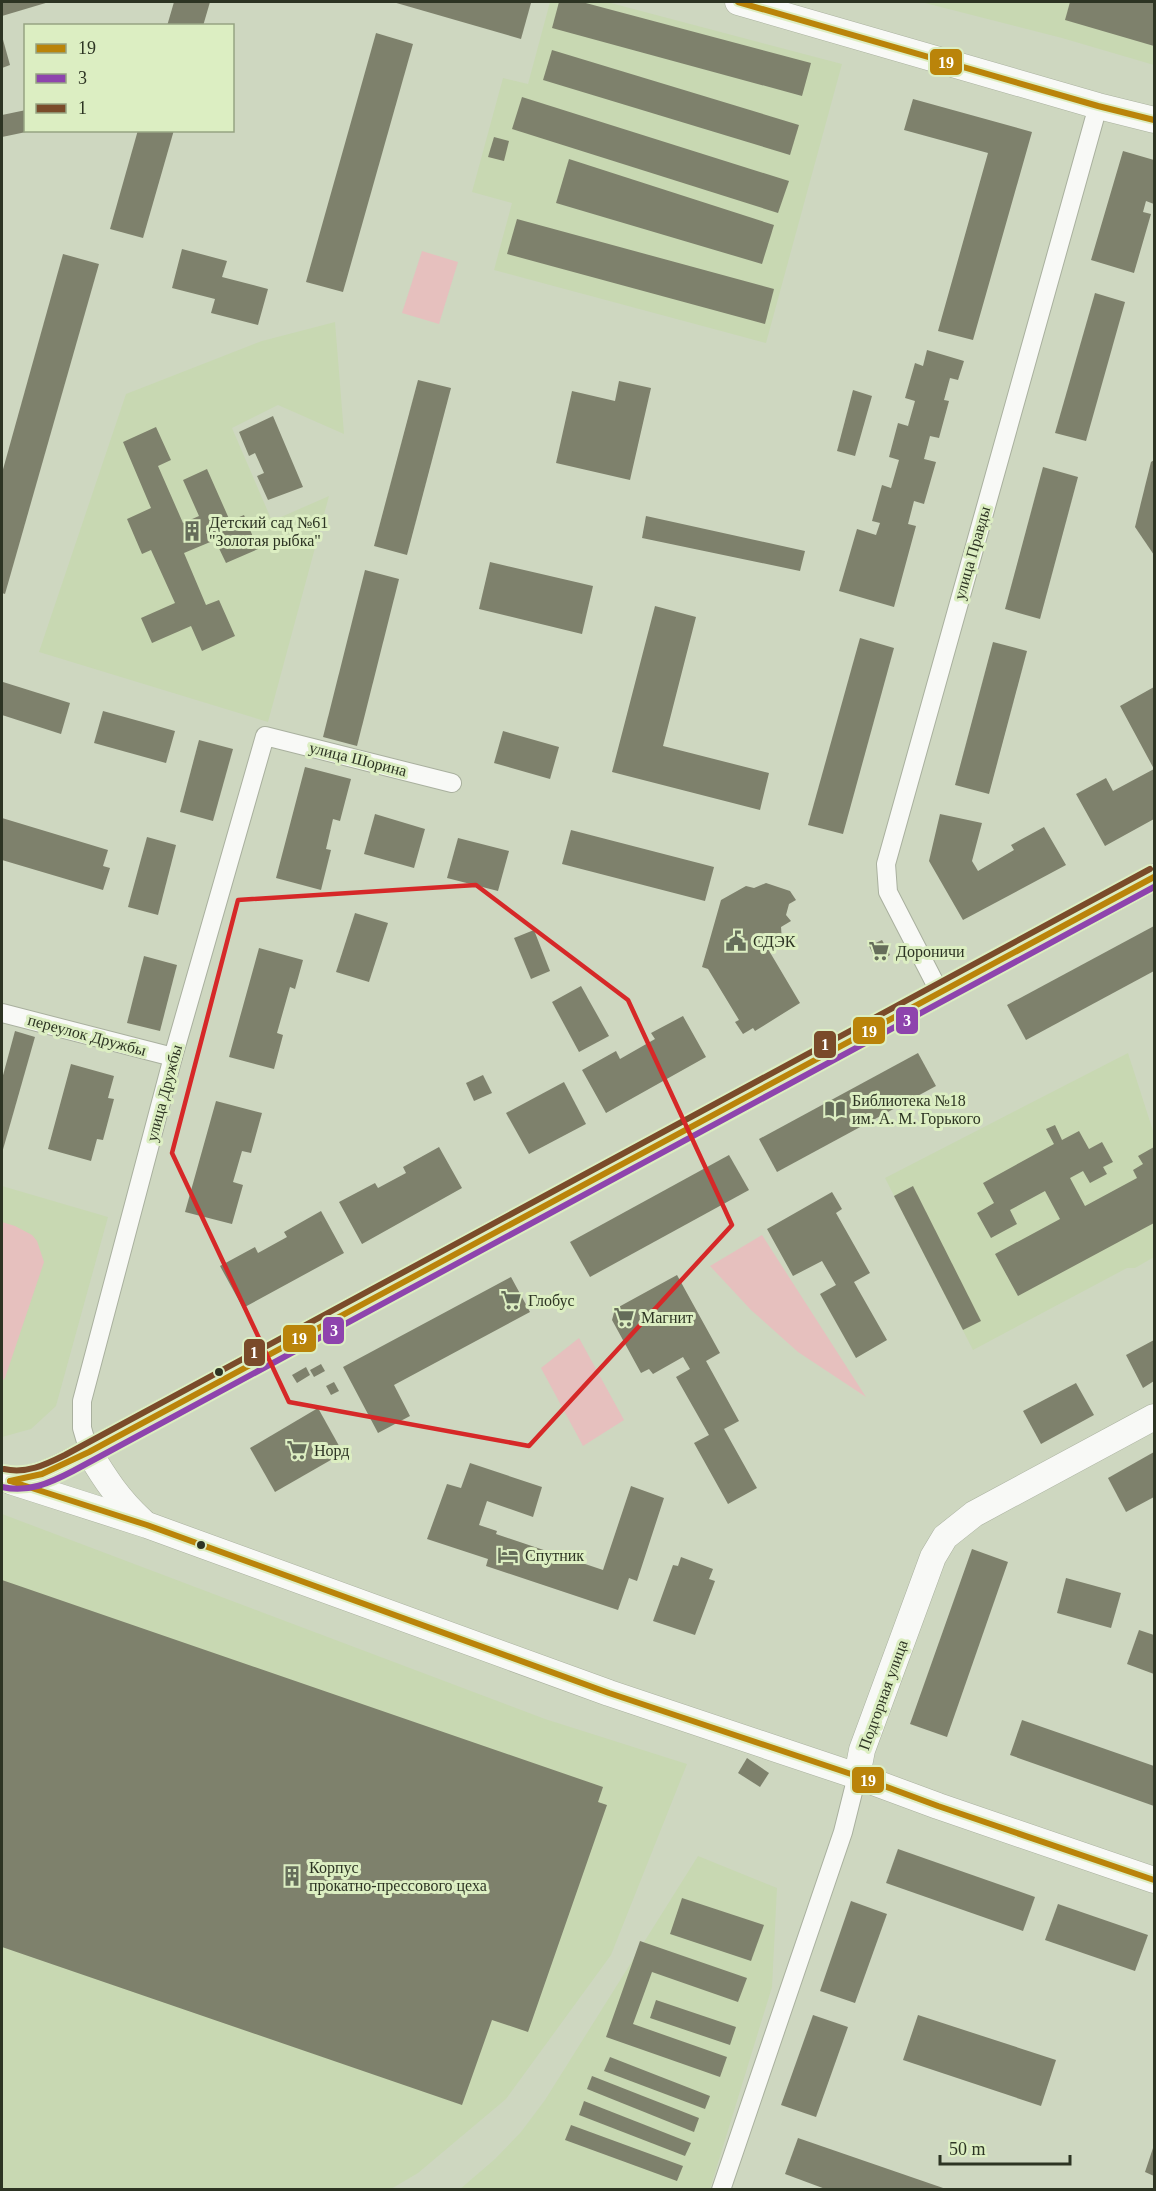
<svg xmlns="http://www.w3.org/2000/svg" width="1156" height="2191" viewBox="0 0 1156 2191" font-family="'Times New Roman',serif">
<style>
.built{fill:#c8d8b2}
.green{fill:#e6c0be}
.building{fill:#7e816c}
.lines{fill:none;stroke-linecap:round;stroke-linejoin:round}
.street-casing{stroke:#a9b09e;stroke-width:20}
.secondary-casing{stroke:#a9b09e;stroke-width:27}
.street{stroke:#f8f9f6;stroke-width:18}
.secondary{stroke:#f8f9f6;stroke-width:26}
.bus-1-casing{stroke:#dceec2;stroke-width:10}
.bus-2-casing{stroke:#dceec2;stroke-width:10}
.bus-3-casing{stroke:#dceec2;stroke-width:10}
.bus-1{stroke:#ba840a;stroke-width:6}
.bus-2{stroke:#8e44ad;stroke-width:6}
.bus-3{stroke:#7a4b2a;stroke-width:6}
.marked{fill:none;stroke:#d62828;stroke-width:4.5;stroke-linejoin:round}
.bus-dot{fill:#2d3423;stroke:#dceec2;stroke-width:2}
.labels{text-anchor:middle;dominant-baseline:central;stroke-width:6;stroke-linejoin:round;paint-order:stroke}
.poi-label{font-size:16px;fill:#2d3423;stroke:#dceec2;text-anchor:start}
.street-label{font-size:16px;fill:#2d3423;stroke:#dceec2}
.line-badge{stroke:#dceec2;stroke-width:2}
.badge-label{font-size:16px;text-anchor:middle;font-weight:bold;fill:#fff}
</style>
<rect width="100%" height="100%" fill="#ced7c0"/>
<g class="built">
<polygon points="550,2 607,2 842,64 766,343 494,270 512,203 472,192 503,78 528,84"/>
<polygon points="921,2 1154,2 1154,65 1062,38"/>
<polygon points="335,322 344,434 278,405 232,428 272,521 329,496 268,722 39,652 126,394 262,341"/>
<polygon points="1128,1053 1154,1134 1154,1257 1135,1268 1127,1268 973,1350 885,1178"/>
<polygon points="2,1186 108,1217 56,1406 31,1429 2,1437"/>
<polygon points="2,1514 545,1719 687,1764 611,1955 506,2099 418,2173 391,2189 2,2189"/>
<polygon points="698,1856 777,1888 772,1987 710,2189 459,2190 495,2159 521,2132 545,2100"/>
</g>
<g class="green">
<polygon points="422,251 458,262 439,324 402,313"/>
<polygon points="2,1222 15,1226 32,1235 37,1241 44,1262 5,1378 2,1381"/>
<polygon points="762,1235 866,1397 798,1352 751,1310 710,1266"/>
<polygon points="579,1338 624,1420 583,1446 541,1368"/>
</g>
<g class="building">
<polygon points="2,2 49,2 2,16"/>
<polygon points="174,2 210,2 203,26 167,26"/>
<polygon points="393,2 528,2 531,3 521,39"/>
<polygon points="559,2 582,2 811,63 802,96 552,28"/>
<polygon points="1070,2 1154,2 1154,46 1065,20"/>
<polygon points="376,33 413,44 343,292 306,282"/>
<polygon points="2,36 10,65 2,68"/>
<polygon points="552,50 799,125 790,155 543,80"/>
<polygon points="522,97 789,181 778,213 512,129"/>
<polygon points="913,99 1032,132 973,340 938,331 988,153 904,130"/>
<polygon points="26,110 26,132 2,137 2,115"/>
<polygon points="138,130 174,130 143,238 110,229"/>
<polygon points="494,137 509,141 504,161 488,157"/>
<polygon points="1123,151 1154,160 1154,204 1146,201 1143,212 1151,214 1134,273 1091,260"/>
<polygon points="569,159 774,225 762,264 556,203"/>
<polygon points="517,219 774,289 765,324 507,254"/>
<polygon points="182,249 227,261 222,277 268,289 258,325 211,313 215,299 172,288"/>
<polygon points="63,254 99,264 5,594 2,593 2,473"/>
<polygon points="1095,293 1125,302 1086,441 1055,433"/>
<polygon points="927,350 964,361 958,380 950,378 944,400 949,401 939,438 930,436 924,459 936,462 924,504 914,501 908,524 916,526 894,607 839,591 857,529 876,535 880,523 872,521 882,485 891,488 899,460 889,457 898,423 908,426 915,401 905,398 915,363 923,366"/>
<polygon points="418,380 451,388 407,555 374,546"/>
<polygon points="619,381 651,388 630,480 556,463 572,391 615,401"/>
<polygon points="853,390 872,396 855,456 837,451"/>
<polygon points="273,416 303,487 268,500 257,476 264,473 255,453 249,456 239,432"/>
<polygon points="156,427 171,460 158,466 183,523 199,516 183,480 207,469 230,521 244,515 258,549 226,563 215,540 184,553 206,605 219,600 235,636 202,651 191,626 152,643 141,618 175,603 151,550 142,554 127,519 151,508 123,442"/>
<polygon points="1154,460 1154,555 1135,527 1151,462"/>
<polygon points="1043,467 1078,477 1040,619 1005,609"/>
<polygon points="646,516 805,551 800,571 642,538"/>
<polygon points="490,562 593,586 582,634 479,609"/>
<polygon points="365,570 399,579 357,746 323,737"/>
<polygon points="655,606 696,617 663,746 769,773 760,810 612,772"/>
<polygon points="860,638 894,648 843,834 808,825"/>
<polygon points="993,642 1027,651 989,794 955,785"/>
<polygon points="3,682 70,703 61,734 2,715"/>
<polygon points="1154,687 1154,819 1105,846 1076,794 1106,778 1113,791 1154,769 1120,706"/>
<polygon points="103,711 175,731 166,763 94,743"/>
<polygon points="503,731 559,747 550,779 494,763"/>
<polygon points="199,740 233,749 213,821 180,812"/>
<polygon points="305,767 351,779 340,821 333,819 326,849 331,850 321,890 276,878"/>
<polygon points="375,814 425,829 414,868 364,854"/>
<polygon points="940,814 982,823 972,861 978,871 1014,850 1011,845 1044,827 1066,865 963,920 929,861"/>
<polygon points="2,818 108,850 103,866 110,868 103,890 2,860"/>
<polygon points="571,830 714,867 705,901 562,864"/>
<polygon points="147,837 176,845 158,915 128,907"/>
<polygon points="458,838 509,851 498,891 447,878"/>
<polygon points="766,883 790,891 796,900 789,904 786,915 791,921 781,927 782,940 768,949 800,1003 755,1031 753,1028 743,1034 735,1022 739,1020 708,969 702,967 721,900 746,886 754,888"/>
<polygon points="355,913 388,923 369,982 336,972"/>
<polygon points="1154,926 1154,971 1026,1040 1007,1005"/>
<polygon points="534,930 550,971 531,979 514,938"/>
<polygon points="882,940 890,955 877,962 869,946"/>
<polygon points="259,948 303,960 295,989 290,987 277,1033 283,1035 274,1069 229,1057"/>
<polygon points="144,956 177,965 160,1031 127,1023"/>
<polygon points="581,986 609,1036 579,1052 552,1002"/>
<polygon points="683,1016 706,1057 606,1113 582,1070 616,1051 620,1059 655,1039 651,1033"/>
<polygon points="15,1031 35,1037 2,1153 2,1079"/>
<polygon points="918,1053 936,1086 777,1172 759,1139"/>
<polygon points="71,1064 114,1076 108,1098 114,1099 103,1140 97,1139 91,1161 48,1149"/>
<polygon points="483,1075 492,1093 474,1101 466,1083"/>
<polygon points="564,1082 586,1124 529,1154 506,1113"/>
<polygon points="216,1101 262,1113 251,1153 242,1151 233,1182 243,1185 232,1224 185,1212"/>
<polygon points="1055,1125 1062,1140 1079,1131 1089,1149 1102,1142 1113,1162 1103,1167 1107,1174 1090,1183 1083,1171 1070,1178 1085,1206 1137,1178 1133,1170 1143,1164 1138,1156 1154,1147 1154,1223 1018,1296 995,1254 1060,1219 1045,1191 1010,1210 1017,1224 991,1238 977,1213 994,1203 983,1183 1054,1144 1046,1129"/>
<polygon points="439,1147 462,1188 362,1244 339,1202 375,1183 378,1188 406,1173 403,1167"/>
<polygon points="729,1155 749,1190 590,1277 570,1242"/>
<polygon points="913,1186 981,1321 963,1330 894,1196"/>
<polygon points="832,1192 842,1209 836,1213 870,1273 854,1282 887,1340 856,1358 820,1294 836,1285 822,1261 793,1276 767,1229"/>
<polygon points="321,1211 344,1253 243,1308 220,1266 255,1247 258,1253 287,1237 284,1232"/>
<polygon points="677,1275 720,1353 706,1361 739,1421 724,1429 757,1488 728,1504 694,1443 709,1435 676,1377 690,1369 683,1357 653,1374 649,1369 641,1373 612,1320 615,1309"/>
<polygon points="511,1277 530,1312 394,1385 410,1416 378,1433 343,1367"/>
<polygon points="1154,1340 1154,1381 1143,1388 1126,1355"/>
<polygon points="321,1364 325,1371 314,1377 310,1370"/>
<polygon points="306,1367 310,1375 297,1383 292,1375"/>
<polygon points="334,1382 339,1391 331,1395 326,1386"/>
<polygon points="1076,1383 1094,1415 1041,1444 1023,1411"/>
<polygon points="318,1408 343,1453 275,1492 250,1448"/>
<polygon points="1154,1452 1154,1497 1126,1512 1108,1478"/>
<polygon points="470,1463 542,1487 533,1517 487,1501 479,1525 497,1531 496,1534 603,1570 631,1486 664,1498 637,1581 629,1578 618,1610 486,1566 488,1559 427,1539 447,1484 461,1488"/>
<polygon points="972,1549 1008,1562 947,1737 910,1724"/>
<polygon points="681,1557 713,1569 709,1579 715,1581 695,1635 653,1621 673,1565 678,1566"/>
<polygon points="1066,1578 1121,1593 1111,1628 1057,1613"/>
<polygon points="2,1580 603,1787 598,1802 607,1805 528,2032 492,2020 462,2105 2,1947"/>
<polygon points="1139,1630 1154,1635 1154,1674 1127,1664"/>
<polygon points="1022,1720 1154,1766 1154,1806 1010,1755"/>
<polygon points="747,1758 769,1773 760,1787 738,1773"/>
<polygon points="898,1849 1035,1897 1023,1931 886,1883"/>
<polygon points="682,1898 764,1925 751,1961 670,1934"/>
<polygon points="851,1901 887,1914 855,2003 820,1991"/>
<polygon points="1058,1904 1148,1935 1135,1971 1045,1940"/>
<polygon points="640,1941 747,1978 738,2002 652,1972 633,2024 727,2057 720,2077 606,2037"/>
<polygon points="656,2000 736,2027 730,2045 650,2018"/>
<polygon points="813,2015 848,2027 816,2117 781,2105"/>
<polygon points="918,2015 1056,2060 1041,2106 903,2060"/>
<polygon points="610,2057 710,2096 705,2109 604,2071"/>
<polygon points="592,2076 699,2118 694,2132 587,2089"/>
<polygon points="584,2101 691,2143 685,2156 579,2115"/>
<polygon points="571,2125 683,2166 677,2181 565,2140"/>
<polygon points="798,2138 946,2189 946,2190 828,2190 785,2174"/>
<polygon points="1154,2145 1154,2176 1145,2172"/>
</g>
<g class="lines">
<g class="street-casing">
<g id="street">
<polyline points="940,993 888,892 886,864 1098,106"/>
<polyline points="2,1013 173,1057"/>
<polyline points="89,1452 82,1428 82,1401 173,1057 265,736 452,783"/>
<polyline points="721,2190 843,1832 857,1776"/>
</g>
</g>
<g class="secondary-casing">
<g id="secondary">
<polyline points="738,2 1098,106 1154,120"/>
<path d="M89 1452C105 1479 119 1500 142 1521"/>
<path d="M10 1481C43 1478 60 1467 89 1452L1154 877"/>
<polyline points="13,1482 147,1525 609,1693 857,1776 938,1806 1154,1880"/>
<polyline points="857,1776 862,1750 933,1557 945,1537 974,1514 1154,1417"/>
</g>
</g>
<use href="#street" class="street"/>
<use href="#secondary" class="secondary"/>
<g class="bus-1-casing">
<g id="bus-1">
<polyline points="738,2 1098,106 1154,120"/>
<polyline points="10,1481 42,1474 89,1452 1154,877"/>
<polyline points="10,1481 147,1525 609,1693 857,1776 938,1806 1154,1880"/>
</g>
</g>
<g class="bus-2-casing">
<path id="bus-2" d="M2 1487C28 1493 50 1483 73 1471L1154 887"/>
</g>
<g class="bus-3-casing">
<path id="bus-3" d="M4 1469C26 1474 45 1465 65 1455L1150 869"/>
</g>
<use href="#bus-1" class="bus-1"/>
<use href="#bus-2" class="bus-2"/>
<use href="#bus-3" class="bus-3"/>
</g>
<path class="marked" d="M476 885 628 1000 732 1225 529 1446 289 1402 172 1153 238 900Z"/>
<defs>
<g id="building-bare" transform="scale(1.62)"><path d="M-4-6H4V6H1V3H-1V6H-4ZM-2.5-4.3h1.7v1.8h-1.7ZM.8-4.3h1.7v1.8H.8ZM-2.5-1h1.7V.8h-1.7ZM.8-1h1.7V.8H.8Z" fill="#656d5a" stroke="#dceec2" stroke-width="2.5" paint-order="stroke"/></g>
<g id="civic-bare" transform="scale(1.62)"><path d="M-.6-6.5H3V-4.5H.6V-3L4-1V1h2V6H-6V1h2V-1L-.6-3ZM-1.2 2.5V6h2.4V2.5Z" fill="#656d5a" stroke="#dceec2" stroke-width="2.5" paint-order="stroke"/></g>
<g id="supermarket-bare" transform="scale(1.62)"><path d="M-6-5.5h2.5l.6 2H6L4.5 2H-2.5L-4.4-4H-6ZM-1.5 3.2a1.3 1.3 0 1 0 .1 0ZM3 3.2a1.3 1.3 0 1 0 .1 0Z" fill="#656d5a" stroke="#dceec2" stroke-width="2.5" paint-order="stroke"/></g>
<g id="library-bare" transform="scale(1.62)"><path d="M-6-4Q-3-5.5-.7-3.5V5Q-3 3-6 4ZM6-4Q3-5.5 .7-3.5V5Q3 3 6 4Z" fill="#656d5a" stroke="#dceec2" stroke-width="2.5" paint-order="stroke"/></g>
<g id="hotel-bare" transform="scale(1.62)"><path d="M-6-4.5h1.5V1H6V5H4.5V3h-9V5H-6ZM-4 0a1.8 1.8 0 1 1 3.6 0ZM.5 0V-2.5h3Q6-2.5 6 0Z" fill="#656d5a" stroke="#dceec2" stroke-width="2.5" paint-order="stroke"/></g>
</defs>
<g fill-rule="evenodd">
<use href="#building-bare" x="192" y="531"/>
<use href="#civic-bare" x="736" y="941"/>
<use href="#supermarket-bare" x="879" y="951"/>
<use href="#library-bare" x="835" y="1109"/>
<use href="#supermarket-bare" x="511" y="1300"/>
<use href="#supermarket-bare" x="624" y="1317"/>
<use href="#supermarket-bare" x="297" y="1450"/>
<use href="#hotel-bare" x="508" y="1555"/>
<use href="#building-bare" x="292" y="1876"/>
</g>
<g class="bus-dot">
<circle cx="219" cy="1372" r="5"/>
<circle cx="201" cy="1545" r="5"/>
</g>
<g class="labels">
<g class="poi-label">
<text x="209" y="522">Детский сад №61<tspan x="209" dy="18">"Золотая рыбка"</tspan></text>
<text x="753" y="941">СДЭК</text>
<text x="896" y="951">Дороничи</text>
<text x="852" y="1100">Библиотека №18<tspan x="852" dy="18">им. А. М. Горького</tspan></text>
<text x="528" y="1300">Глобус</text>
<text x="641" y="1317">Магнит</text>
<text x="314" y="1450">Норд</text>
<text x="525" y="1555">Спутник</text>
<text x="309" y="1867">Корпус<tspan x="309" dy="18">прокатно-прессового цеха</tspan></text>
</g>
<g class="street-label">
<text transform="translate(972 553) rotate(-74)">улица Правды</text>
<text transform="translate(358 759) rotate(14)">улица Шорина</text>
<text transform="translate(87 1035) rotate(15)">переулок Дружбы</text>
<text transform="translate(164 1093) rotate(-75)">улица Дружбы</text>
<text transform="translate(883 1695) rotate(-70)">Подгорная улица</text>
</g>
</g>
<g class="line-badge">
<rect x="929" y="48" width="34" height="28" rx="6" fill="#ba840a"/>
<rect x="895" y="1006" width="24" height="29" rx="6" fill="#8e44ad"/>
<rect x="852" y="1016" width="34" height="29" rx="6" fill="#ba840a"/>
<rect x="813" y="1030" width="24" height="29" rx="6" fill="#7a4b2a"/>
<rect x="322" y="1316" width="23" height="29" rx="6" fill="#8e44ad"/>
<rect x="282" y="1324" width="35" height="29" rx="6" fill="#ba840a"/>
<rect x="243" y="1338" width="23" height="29" rx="6" fill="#7a4b2a"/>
<rect x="851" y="1766" width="34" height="28" rx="6" fill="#ba840a"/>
</g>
<g class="badge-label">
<text x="946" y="68">19</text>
<text x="907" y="1026">3</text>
<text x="869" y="1037">19</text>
<text x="825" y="1050">1</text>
<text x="334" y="1336">3</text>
<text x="299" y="1344">19</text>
<text x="254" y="1358">1</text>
<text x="868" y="1786">19</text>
</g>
<rect width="1156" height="2191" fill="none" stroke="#2d3423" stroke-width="6"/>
<rect x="24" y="24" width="210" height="108" fill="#dceec2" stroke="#96a482" stroke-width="1.5"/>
<rect x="36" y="44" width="30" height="9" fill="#ba840a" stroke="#96a482" stroke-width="1.5"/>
<text x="78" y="54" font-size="18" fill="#2d3423">19</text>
<rect x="36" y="74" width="30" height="9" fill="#8e44ad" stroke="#96a482" stroke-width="1.5"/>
<text x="78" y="84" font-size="18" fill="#2d3423">3</text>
<rect x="36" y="104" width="30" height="9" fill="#7a4b2a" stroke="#96a482" stroke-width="1.5"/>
<text x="78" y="114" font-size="18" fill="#2d3423">1</text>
<path d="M940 2155v9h130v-9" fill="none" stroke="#2d3423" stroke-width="3"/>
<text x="949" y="2155" font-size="18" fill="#2d3423" stroke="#dceec2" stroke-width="4.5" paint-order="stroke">50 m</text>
</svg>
